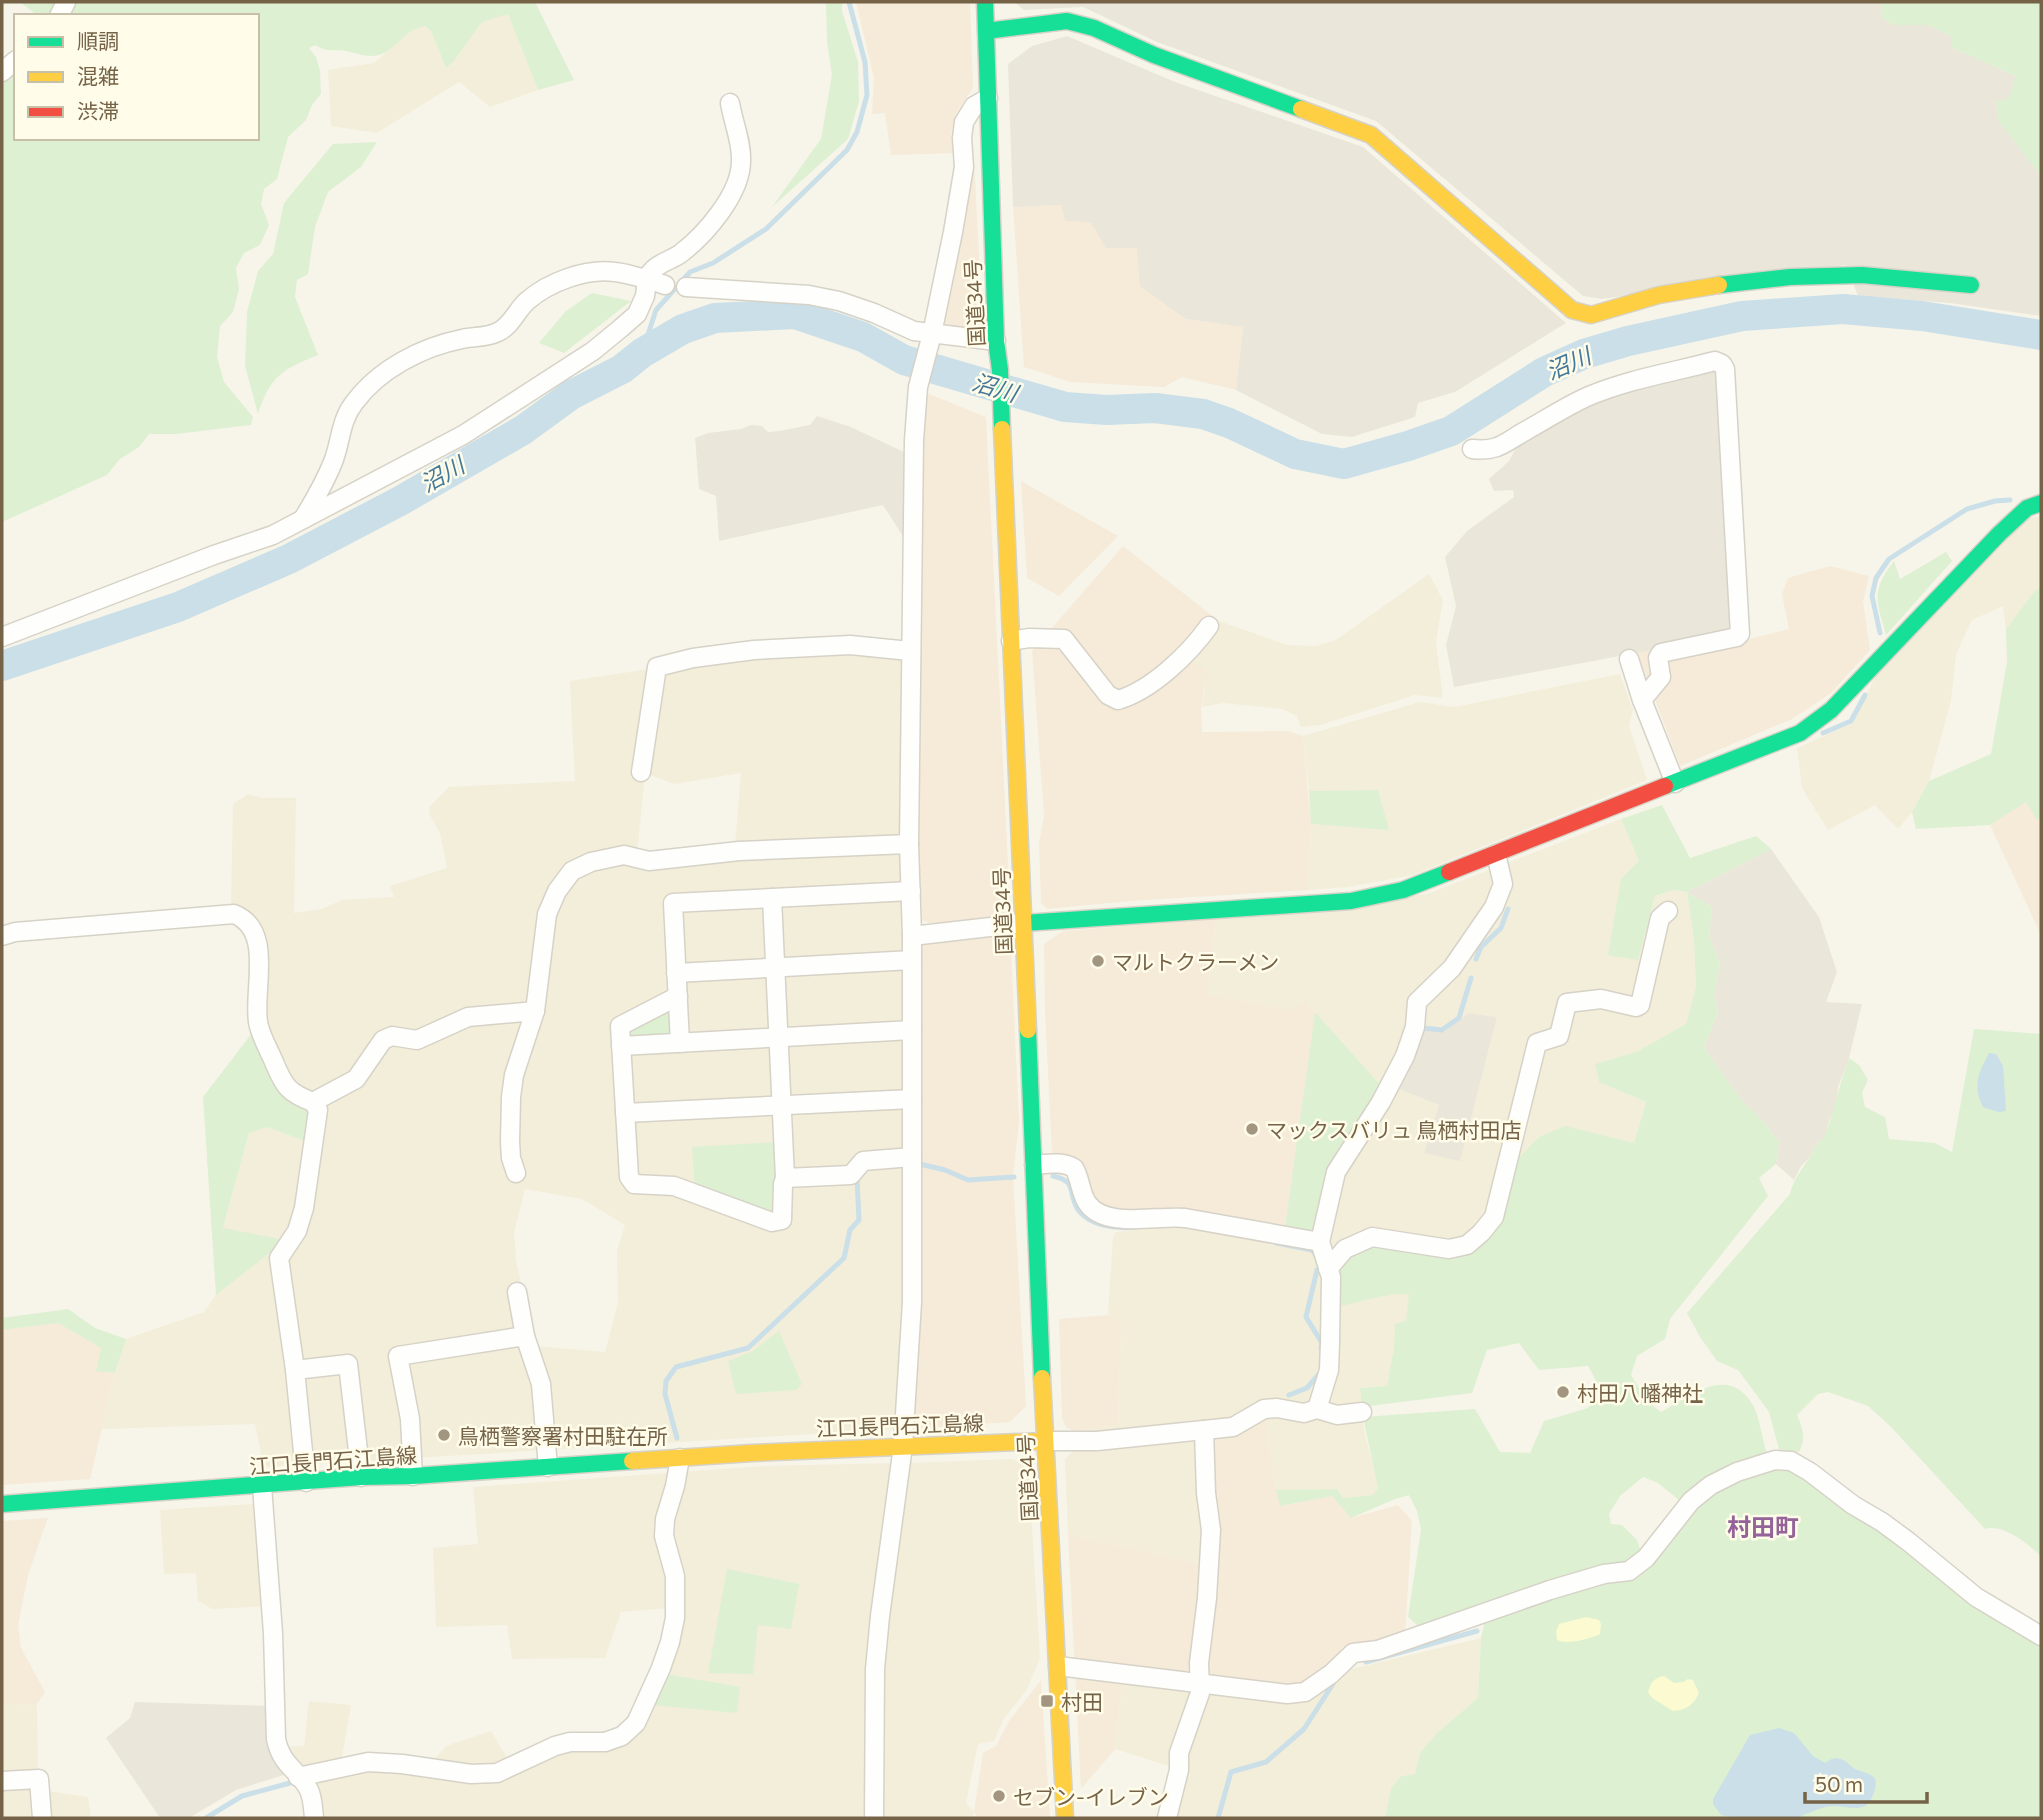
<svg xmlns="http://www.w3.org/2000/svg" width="2043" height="1820" viewBox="0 0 2043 1820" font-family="Commissioner,'Noto Sans JP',sans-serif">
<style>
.residential{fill:#f3eed9;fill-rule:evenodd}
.commercial{fill:#f6ead9}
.industrial{fill:#eae6da}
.green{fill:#ddf0d2}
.sand{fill:#fbfad0}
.water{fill:#cadfe8}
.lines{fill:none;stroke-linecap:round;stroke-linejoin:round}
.stream{stroke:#cadfe8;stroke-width:5}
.river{stroke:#cadfe8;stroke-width:30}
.street-casing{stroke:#d6d2c7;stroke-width:21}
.fast-casing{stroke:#d6d2c7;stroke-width:19}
.slow-casing{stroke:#d6d2c7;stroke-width:19}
.jam-casing{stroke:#d6d2c7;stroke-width:19}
.street{stroke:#fefefc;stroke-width:18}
.fast{stroke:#16e098;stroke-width:16}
.slow{stroke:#ffcf43;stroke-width:16}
.jam{stroke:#f24e42;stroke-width:16}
.poi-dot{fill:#a39680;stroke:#fffcea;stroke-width:2.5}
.labels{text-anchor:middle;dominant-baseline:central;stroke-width:5;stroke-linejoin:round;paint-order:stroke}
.street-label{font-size:21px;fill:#766347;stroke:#fffcea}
.poi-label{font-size:21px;fill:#766347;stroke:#fffcea;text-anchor:start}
.water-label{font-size:23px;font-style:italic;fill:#45799a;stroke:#fffcea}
.quarter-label{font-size:24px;font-weight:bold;fill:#94639a;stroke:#fffcea}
</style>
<rect width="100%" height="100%" fill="#f7f5e9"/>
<g class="residential">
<polygon points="508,14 538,90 490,107 459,82 377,133 331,126 328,70 374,63 414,28 425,26 431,31 446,68 454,61 482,22"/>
<polygon points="2041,516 2041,587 2034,592 2006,629 2003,606 1972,620 1956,654 1951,701 1929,781 1912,812 1898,829 1875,805 1828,830 1802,788 1797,748 1853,723 1877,673 2027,519"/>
<polygon points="1429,574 1443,600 1436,642 1443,698 1415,695 1320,725 1301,727 1297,716 1282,709 1224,703 1201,707 1205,690 1190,663 1205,648 1219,621 1287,645 1316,646 1336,640"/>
<path d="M850 650 902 657 905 1310 897 1429 264 1467 255 1424 102 1429 115 1373 126 1339 204 1312 216 1295 285 1240 223 1229 249 1133 267 1127 307 1141 311 1111 281 1095 252 1033 249 934 231 905 233 804 248 794 263 798H296L294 913 322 909 342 900 394 897 390 886 447 868 440 833 430 815 429 807 449 787 575 781 570 681 754 653ZM645 773 674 784 741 773 735 845 637 854ZM525 1189 582 1199 625 1225 617 1251 618 1303 605 1352 535 1346 516 1260 514 1233Z"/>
<polygon points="1620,674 1633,710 1629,726 1647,780 1413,875 1348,887 1308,890 1311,824 1388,829 1378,790 1309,791 1303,736 1420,702 1454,707"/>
<polygon points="1621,819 1639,861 1638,959 1655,896 1673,890 1687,892 1694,940 1696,987 1686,1024 1636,1052 1595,1064 1599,1082 1646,1102 1634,1143 1478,1249 1453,1260 1412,1250 1361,1302 1385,1294 1410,1294 1406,1322 1395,1325 1394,1347 1387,1386 1360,1388 1364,1430 1379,1489 1373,1495 1343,1498 1337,1489 1276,1490 1266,1416 1203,1565 1068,1534 1065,1459 1072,1452 1074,1431 1118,1425 1121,1321 1108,1315 1113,1237 1116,1232 1177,1226 1315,1253 1341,1175 1396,1088 1439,1105 1424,1153 1460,1160 1497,1017 1469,1013 1383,1088 1305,1001 1291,1010 1207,994 1216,919 1427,894"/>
<polygon points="1011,1459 1022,1462 1029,1478 1040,1658 1026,1691 1003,1720 994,1741 978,1744 966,1803 974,1812 972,1818 880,1818 879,1675 908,1463"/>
<polygon points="894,1463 868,1818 312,1818 310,1804 293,1785 283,1747 304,1746 309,1701 351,1705 342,1757 398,1756 432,1762 446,1746 491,1731 509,1761 600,1739 631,1724 661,1648 669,1608 621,1612 605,1658 512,1659 507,1625 436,1627 433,1548 478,1544 473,1487 765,1466"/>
<polygon points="267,1503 274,1606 212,1609 198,1601 196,1573 164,1574 160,1510"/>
<polygon points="1481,1638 1478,1698 1437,1733 1415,1774 1401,1776 1391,1788 1385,1818 1160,1818 1172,1767 1115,1749 1122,1684 1294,1700 1347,1670"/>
<polygon points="37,1704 38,1770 47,1773 48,1791 88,1797 91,1818 2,1818 2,1705"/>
</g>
<g class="commercial">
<polygon points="856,2 970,2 973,88 956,113 951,134 955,153 891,155 885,113 872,114 874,78"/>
<polygon points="974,159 983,334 945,329 942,314"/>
<polygon points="1061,205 1137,248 1186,319 1243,327 1236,390 1182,377 1164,387 1071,382 1024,367 1013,207"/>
<polygon points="924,392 986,417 1010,906 1006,917 939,926 918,919 917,660 919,432"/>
<polygon points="1021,481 1118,536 1059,596 1027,578"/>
<polygon points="1123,546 1219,621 1205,648 1190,662 1205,669 1207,673 1201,707 1202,732 1288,731 1303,736 1311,824 1308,890 1130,901 1047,909 1041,903 1039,843 1044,815 1032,651"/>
<polygon points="1830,566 1869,576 1863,601 1870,650 1831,693 1792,719 1680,766 1637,652 1726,636 1746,640 1789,629 1782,594 1788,578"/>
<polygon points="2026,801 2037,820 2041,817 2041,935 1990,825"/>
<polygon points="1216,919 1207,994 1291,1010 1305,1001 1315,1012 1285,1227 1172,1209 1114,1209 1100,1205 1093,1198 1082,1161 1071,1155 1052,1153 1045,1011 1044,944 1063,931"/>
<polygon points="996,933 1004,935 1011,949 1019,1121 1013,1176 1026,1406 1010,1422 910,1429 920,945"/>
<polygon points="1108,1315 1121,1321 1118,1425 1074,1431 1066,1427 1062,1418 1059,1319"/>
<polygon points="58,1323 101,1348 96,1370 115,1373 90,1479 2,1485 2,1330"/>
<polygon points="1266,1415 1276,1490 1281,1506 1332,1496 1351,1518 1398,1505 1412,1521 1405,1633 1371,1645 1343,1647 1324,1674 1296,1688 1208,1678 1203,1660 1210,1439"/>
<polygon points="48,1518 28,1575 18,1625 21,1648 45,1692 37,1704 2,1705 2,1521"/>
<polygon points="1068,1534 1203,1565 1190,1690 1122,1684 1115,1749 1081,1789"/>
<polygon points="1041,1680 1050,1818 977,1818 974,1812 983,1753 996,1746 1009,1721"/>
</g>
<g class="industrial">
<polygon points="1014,2 1882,2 1881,17 1893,25 1928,25 1951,36 1951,47 2016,76 2009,99 1996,102 2000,122 2041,176 2041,316 1950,303 1858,296 1846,265 1602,299 1583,296 1376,121 1157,42 1083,7 1024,10"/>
<polygon points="1067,36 1175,82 1363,147 1566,323 1455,392 1418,403 1415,417 1352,437 1322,434 1236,390 1243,327 1186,319 1140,286 1137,248 1106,248 1091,222 1065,221 1061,205 1013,207 1008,64 1032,46"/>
<polygon points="1712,369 1721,375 1735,628 1726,636 1454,687 1446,645 1456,606 1445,557 1467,531 1514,497 1513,490 1494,491 1489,479 1509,461 1519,442 1590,399"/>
<polygon points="817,416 851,427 908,454 906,541 883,505 719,541 716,496 699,489 695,438 708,433 741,429 751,425 762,426 768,432 779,431 810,425"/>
<polygon points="1771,849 1819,917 1837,972 1826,1002 1862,1004 1849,1058 1838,1087 1836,1108 1829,1121 1825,1138 1816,1145 1810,1157 1801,1166 1794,1180 1776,1164 1779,1142 1763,1121 1740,1098 1704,1048 1718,1012 1714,995 1720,963 1709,937 1712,907 1687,892"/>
<polygon points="1469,1013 1497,1017 1460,1161 1424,1153 1439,1105 1396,1088 1421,1029 1445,1032"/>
<polygon points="135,1702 272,1706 287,1774 236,1790 189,1818 160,1818 106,1738 130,1718"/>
</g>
<g class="green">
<path d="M20 2H535L574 80 538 90 508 14 482 22 454 61 446 68 431 31 425 26C403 30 398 49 379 55 367 58 357 53 346 51 332 49 328 53 315 45L309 48 316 57 320 71 321 94 312 105 306 120 288 137 277 179 264 189 261 204 269 225 260 245 244 253 236 268 239 289 233 312 220 326 217 357 224 382 253 417 251 425 176 434H149L139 447 120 459 107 475 2 522V60L16 49V138H257V16H38Z"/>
<polygon points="826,2 842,2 842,11 858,62 859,101 848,139 772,207 821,139 832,75 827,42"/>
<polygon points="1882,2 2041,2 2041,176 1999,122 1996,102 2009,98 2016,76 1951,47 1951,36 1928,25 1893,25 1881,17"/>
<path d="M377 142 361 167 328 192 315 227 308 274 297 280 295 297 318 355C283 369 270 376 258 414L245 366 247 312 258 271 273 254 284 203 333 144Z"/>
<polygon points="592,293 631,301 564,353 539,343 566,311"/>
<path d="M1946 552 1952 561 1886 635C1877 600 1870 593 1894 561L1900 579Z"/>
<polygon points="2041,587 2041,817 2037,820 2026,802 1990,825 1916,829 1912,812 1929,781 1991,754 2007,662 2006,629 2034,592"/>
<polygon points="1378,790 1389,830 1311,824 1309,791"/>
<path d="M1662 805 1690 858 1756 836 1771 849 1687 892 1712 907 1709 937 1720 963 1714 995 1718 1012 1704 1048 1740 1098 1763 1121 1779 1142 1776 1164 1759 1178 1768 1196 1670 1319 1665 1339 1637 1356 1631 1375 1648 1402 1661 1412C1692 1395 1730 1363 1754 1407 1759 1417 1763 1441 1767 1454L1707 1478 1679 1500 1658 1483 1643 1477 1620 1496 1609 1514 1611 1524 1622 1525 1637 1540 1641 1551 1622 1563 1595 1566 1435 1625 1418 1626 1408 1617 1421 1530 1417 1511 1409 1495 1395 1499 1351 1518 1332 1496 1280 1506 1276 1490 1337 1489 1343 1498 1373 1495 1378 1488 1363 1417 1475 1409 1500 1452 1530 1453 1544 1421 1588 1408 1601 1390 1588 1366 1539 1370 1519 1343 1487 1350 1472 1393 1362 1407 1360 1388 1387 1386 1394 1347 1395 1324 1406 1321 1409 1294C1385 1293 1363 1302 1339 1306L1335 1297 1341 1266 1357 1253 1375 1245 1411 1250 1453 1260 1478 1249 1500 1223 1514 1163 1539 1137 1565 1126 1634 1143 1646 1102 1599 1082 1595 1064 1636 1052 1686 1024 1696 987 1694 940 1687 892 1673 890 1655 896 1638 960 1608 955 1621 879 1639 861 1621 819Z"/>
<polygon points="667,1007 673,1011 674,1032 670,1037 629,1041 627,1028"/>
<polygon points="1315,1012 1383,1088 1315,1231 1285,1227"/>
<path d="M1974 1029 2041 1034V1557C2030 1544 2002 1523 1985 1529L1891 1427 1868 1406 1828 1392 1818 1394 1797 1415C1803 1429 1806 1439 1799 1452L1780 1453 1769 1412 1738 1370 1717 1361 1700 1337 1687 1313 1790 1194C1795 1176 1801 1171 1810 1157 1812 1154 1813 1150 1815 1147 1818 1142 1823 1140 1825 1135 1835 1110 1839 1084 1849 1058L1859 1065 1868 1080 1862 1093 1865 1107 1885 1117 1889 1139 1935 1143 1952 1152Z"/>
<polygon points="252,1033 281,1095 311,1111 308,1142 267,1127 249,1133 223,1228 286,1240 216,1295 203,1097"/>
<polygon points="779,1142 779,1175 774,1183 778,1207 771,1215 695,1189 692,1147"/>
<polygon points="68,1309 95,1328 126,1339 115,1373 96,1371 101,1348 58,1323 2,1330 2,1318"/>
<polygon points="779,1331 802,1384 796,1390 736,1394 728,1361 753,1351"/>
<polygon points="1772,1468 1788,1468 1805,1474 1903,1543 2041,1627 2041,1818 1385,1818 1391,1788 1401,1776 1415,1774 1420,1753 1437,1733 1478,1698 1481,1638 1485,1621 1574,1590 1598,1586 1649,1563 1660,1548 1704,1500 1722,1487"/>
<polygon points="727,1569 799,1584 791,1629 758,1625 753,1674 708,1673"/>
<polygon points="666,1674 740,1687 737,1713 653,1705"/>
</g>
<g class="sand">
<path d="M1586 1617 1599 1620 1601 1624 1600 1634C1591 1639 1566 1645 1557 1640L1556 1632 1559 1624Z"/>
<path d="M1664 1676 1674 1683 1683 1682 1688 1679 1693 1680 1699 1693C1694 1705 1686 1710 1673 1711L1652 1698 1648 1692C1651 1682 1654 1678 1664 1676Z"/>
</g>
<g class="water">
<path d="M1989 1053 1996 1054 2003 1066 2006 1111 1998 1112 1983 1107C1972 1086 1979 1072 1989 1053Z"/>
<path d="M1779 1728 1794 1733 1813 1756 1825 1763C1837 1755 1842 1758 1852 1767 1858 1772 1871 1772 1875 1779 1877 1784 1875 1790 1873 1795 1866 1815 1849 1806 1832 1806 1819 1807 1808 1814 1796 1818 1780 1820 1738 1819 1721 1815L1713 1804V1799L1750 1735Z"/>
</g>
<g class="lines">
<g class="stream">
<polyline points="642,353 656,310 690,272 713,263 766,229 847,150 857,132 867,95 865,62 849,2"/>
<polyline points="1880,633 1872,596 1876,578 1889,559 1967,509 1995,501 2010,500"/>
<polyline points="1823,733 1851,721 1865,695"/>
<polyline points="1476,959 1481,947 1501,928 1508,909"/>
<polyline points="1421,1034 1424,1028 1442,1030 1459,1018 1471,978"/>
<polyline points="920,1164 945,1170 968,1180 1014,1177"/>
<path d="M1053 1176C1077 1181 1068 1192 1077 1208 1089 1227 1118 1229 1137 1227"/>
<polyline points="1276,1243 1312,1250 1318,1258"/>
<polyline points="1317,1270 1306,1317 1322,1343 1321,1349"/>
<polyline points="1289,1395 1307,1388 1320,1373"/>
<polyline points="677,1438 665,1394 666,1381 676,1367 748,1348 844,1258 850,1230 859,1220 857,1179 859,1176"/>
<polyline points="1366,1662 1477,1631"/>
<polyline points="206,1818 242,1796 290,1783"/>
<polyline points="1218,1818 1231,1772 1266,1762 1304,1729 1333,1684"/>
</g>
<polyline class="river" points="2,666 178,607 289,559 400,501 523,430 571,395 622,369 642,353 683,329 715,318 795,314 863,337 904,360 1065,407 1107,410 1155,408 1203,414 1229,423 1295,454 1344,464 1408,446 1451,431 1544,372 1584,354 1628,341 1742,316 1843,309 1922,316 2041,335"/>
<g class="street-casing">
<g id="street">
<polyline points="59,16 66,2"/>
<polyline points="2,72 16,60"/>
<polyline points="686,287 809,295 839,301 874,313 914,331 996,341"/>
<path d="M1472 449C1499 452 1505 442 1527 430 1547 419 1568 405 1589 396 1629 379 1674 372 1715 361L1722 364 1725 369 1740 634 1737 637 1661 653 1658 658 1661 677 1642 700"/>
<path d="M303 519C314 501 325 482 333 462 341 442 340 421 354 403 379 369 422 347 462 339 475 336 486 338 498 332 512 325 516 311 527 301 549 282 586 268 615 272 626 273 636 277 647 279 653 264 668 262 680 254 705 235 741 194 741 161 742 142 733 122 730 103"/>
<polyline points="2,637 214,555 273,535 463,435 593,351 621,328 637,314 645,296 647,279 665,285"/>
<path d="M1011 641 1029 638 1064 639 1108 695 1118 700C1152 690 1189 654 1209 626"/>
<polyline points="1629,659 1642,700 1675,783"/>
<polyline points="641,772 657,667 693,658 754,650 850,645 910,651"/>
<polyline points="772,898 785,1178 851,1175 863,1161 912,1157"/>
<path d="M2 936 15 932 234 914C274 930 253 988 258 1022 260 1035 269 1050 274 1062 284 1086 288 1093 313 1102L318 1110 304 1208 297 1231 279 1258 295 1370 306 1482"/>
<polyline points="912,936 1024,923"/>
<polyline points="676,973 912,960"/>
<polyline points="678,996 620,1026 629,1177 634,1184 674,1186 772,1222 782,1220 783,1184 785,1178"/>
<polyline points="680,1043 673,903 911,891"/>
<polyline points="621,1046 912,1030"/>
<polyline points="313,1102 356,1079 383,1040 392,1036 417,1040 468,1017 535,1011"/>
<polyline points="625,1113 912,1099"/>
<path d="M1034 1165C1047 1164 1062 1161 1074 1168 1081 1179 1080 1194 1088 1204 1106 1229 1159 1215 1185 1218L1320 1242"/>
<polyline points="516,1173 511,1158 510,1142 511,1097 514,1075 535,1011 547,914 557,891 572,871 591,862 624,855 649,861 739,851 909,844"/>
<polyline points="1328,1269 1345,1249 1372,1237 1449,1249 1467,1245 1481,1233 1494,1217 1537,1043 1559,1036 1567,1003 1601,999 1636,1007 1640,1005 1660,918 1668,911"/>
<polyline points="517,1292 525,1336 541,1384 548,1467"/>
<polyline points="295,1370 348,1364 361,1477"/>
<polyline points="1317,1409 1329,1370 1330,1343 1331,1277 1320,1242 1336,1172 1381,1102 1405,1056 1415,1027 1417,1002 1452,968 1494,907 1503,884 1496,854"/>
<polyline points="1045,1441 1097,1441 1233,1427 1264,1409 1277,1408 1304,1413 1317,1409 1337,1415 1362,1412"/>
<polyline points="413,1476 410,1419 398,1356 525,1336"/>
<path d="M262 1486 273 1633 276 1739C282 1767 298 1769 309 1790 313 1799 313 1809 314 1818"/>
<polyline points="1058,1666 1287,1694 1305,1692 1331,1674 1353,1653 1378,1650 1550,1590 1604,1574 1629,1571 1646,1558 1691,1501 1711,1485 1737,1472 1775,1460 1791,1461 1810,1472 1853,1505 1882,1522 1909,1542 1976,1597 2041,1636"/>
<polyline points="298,1777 368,1762 402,1764 471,1774 497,1773 555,1746 570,1742 605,1742 622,1736 636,1723 661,1668 670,1642 675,1618 675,1576 664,1536 665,1519 675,1486 680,1458"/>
<polyline points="2,1781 39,1779 42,1818"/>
<polyline points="874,1818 875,1669 880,1616 903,1446 912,1302 912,936 909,844 914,440 918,387 932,334 953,232 964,167 962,138 964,122 974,106 988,98"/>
<polyline points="1167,1818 1179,1770 1179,1753 1200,1693 1199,1663 1207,1598 1211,1530 1206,1493 1204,1430"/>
</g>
</g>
<g class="fast-casing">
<g id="fast">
<polyline points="985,2 996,341 1000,370 1002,429"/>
<polyline points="986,31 1067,21 1094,28 1154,55 1301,109"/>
<polyline points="1719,285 1790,277 1862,275 1971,285"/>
<polyline points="1665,786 1800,733 1831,710 1999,534 2027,508 2041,503"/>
<polyline points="1024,923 1351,901 1403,890 1449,872"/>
<polyline points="1028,1030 1042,1378"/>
<polyline points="2,1504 361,1477 413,1476 632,1461"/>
</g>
</g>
<g class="slow-casing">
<g id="slow">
<polyline points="1301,109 1371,135 1572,310 1591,315 1659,295 1719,285"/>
<polyline points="1002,429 1028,1030"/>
<polyline points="1042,1378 1065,1818"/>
<polyline points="632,1461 752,1453 1045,1441"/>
</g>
</g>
<g class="jam-casing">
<polyline id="jam" points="1449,872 1665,786"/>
</g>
<use href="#street" class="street"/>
<use href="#fast" class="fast"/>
<use href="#slow" class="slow"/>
<use href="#jam" class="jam"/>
</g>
<g class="poi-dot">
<circle cx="1098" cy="961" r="7"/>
<circle cx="1252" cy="1129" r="7"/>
<circle cx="1563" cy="1392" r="7"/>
<circle cx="444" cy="1435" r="7"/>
<rect x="1040" y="1694" width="14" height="14" rx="3.5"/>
<circle cx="999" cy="1796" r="7"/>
</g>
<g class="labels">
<g class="street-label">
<text transform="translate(974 303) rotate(-93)">国道34号</text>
<text transform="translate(1002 911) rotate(-92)">国道34号</text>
<text transform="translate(900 1425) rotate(-2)">江口長門石江島線</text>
<text transform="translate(333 1460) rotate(-4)">江口長門石江島線</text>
<text transform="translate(1027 1478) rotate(-93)">国道34号</text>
</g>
<g class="poi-label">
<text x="1112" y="961">マルトクラーメン</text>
<text x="1266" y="1129">マックスバリュ 鳥栖村田店</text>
<text x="1577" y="1392">村田八幡神社</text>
<text x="458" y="1435">鳥栖警察署村田駐在所</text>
<text x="1061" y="1701">村田</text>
<text x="1013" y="1796">セブン-イレブン</text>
</g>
<g class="water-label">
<text transform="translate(1568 363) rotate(-23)">沼川</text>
<text transform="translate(995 387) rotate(16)">沼川</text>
<text transform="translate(442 474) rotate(-29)">沼川</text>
</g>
<g class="quarter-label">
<text x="1763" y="1526">村田町</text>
</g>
</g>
<rect width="2043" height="1820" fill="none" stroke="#766347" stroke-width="7"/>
<rect x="14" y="14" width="245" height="126" fill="#fffcea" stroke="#c8bfa9" stroke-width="2"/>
<rect x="28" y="37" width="35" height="10" fill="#16e098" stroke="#c8bfa9" stroke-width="2"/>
<text x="77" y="49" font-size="21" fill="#766347">順調</text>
<rect x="28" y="72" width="35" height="10" fill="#ffcf43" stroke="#c8bfa9" stroke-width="2"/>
<text x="77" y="84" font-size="21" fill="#766347">混雑</text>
<rect x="28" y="107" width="35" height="10" fill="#f24e42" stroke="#c8bfa9" stroke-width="2"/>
<text x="77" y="119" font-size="21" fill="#766347">渋滞</text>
<path d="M1805 1792v10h122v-10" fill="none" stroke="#766347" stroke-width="3.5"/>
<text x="1815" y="1792" font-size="21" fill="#766347" stroke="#fffcea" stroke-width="5" paint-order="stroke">50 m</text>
</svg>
